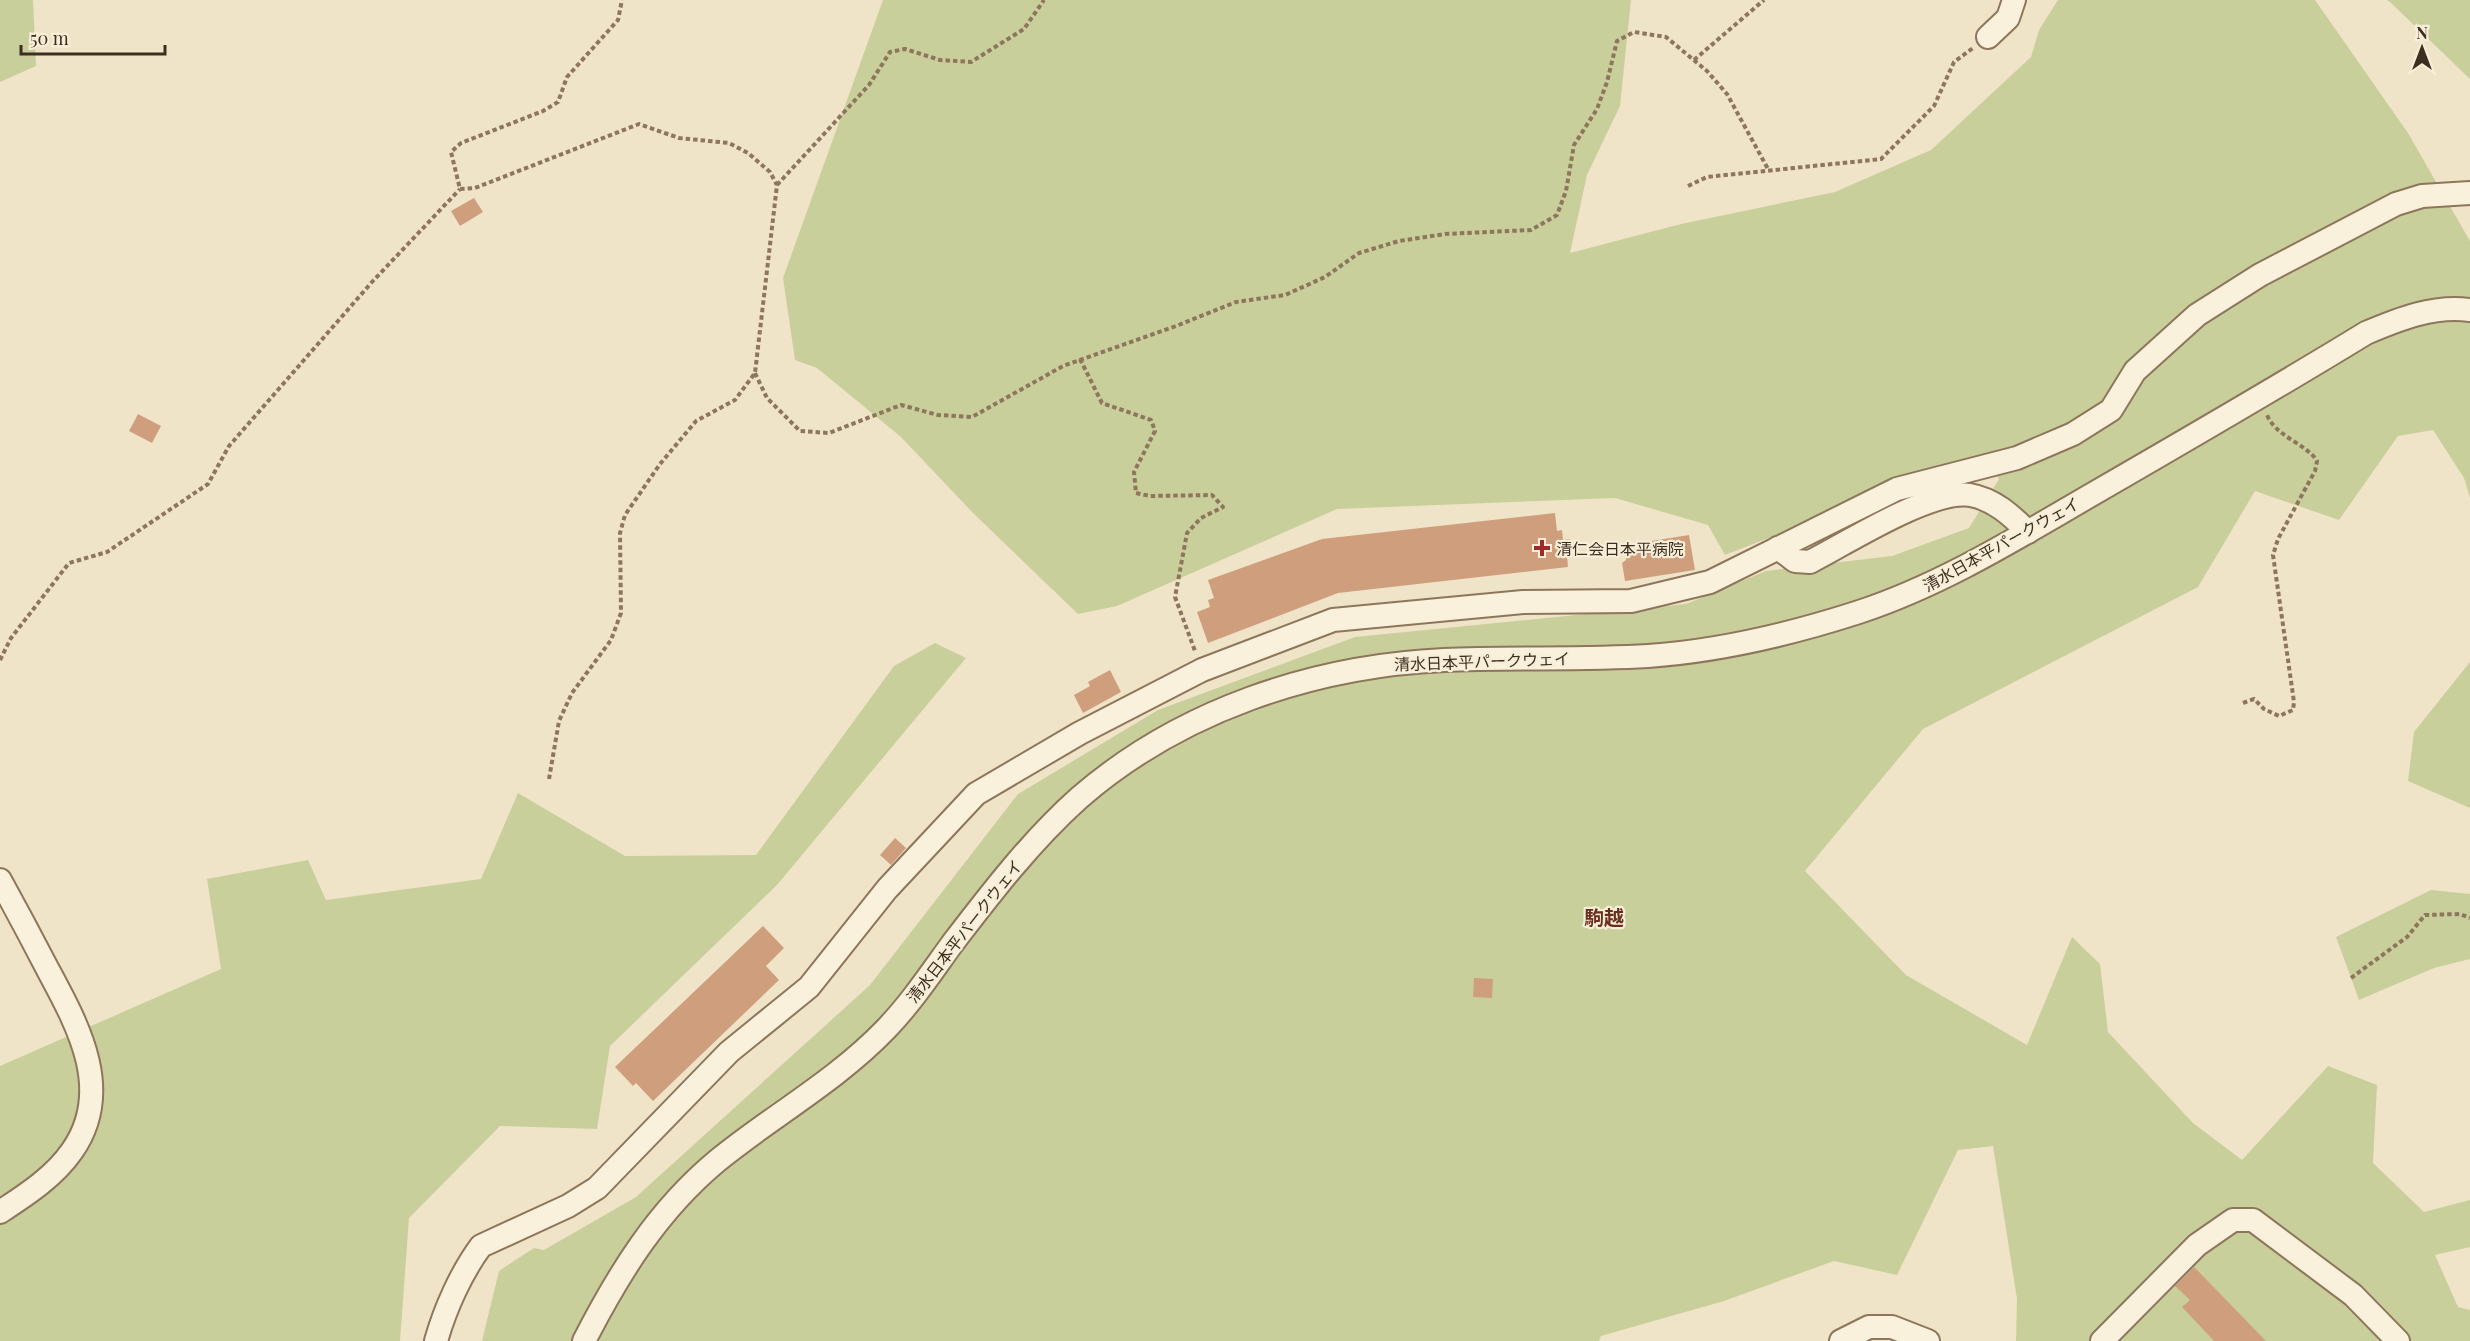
<svg xmlns="http://www.w3.org/2000/svg" width="2470" height="1341" viewBox="0 0 2470 1341" font-family="'Playfair Display','Noto Sans JP',serif">
<style>
.green{fill:#c9cf9b}
.building{fill:#cf9f7d}
.lines{fill:none;stroke-linecap:round;stroke-linejoin:round}
.minor-casing{stroke:#8d765c;stroke-width:26}
.path{stroke:#8d765c;stroke-width:4;stroke-dasharray:4.5 3;stroke-linecap:butt}
.minor{stroke:#faf1dc;stroke-width:22}
.poi-dot{fill:#9e2a2b;stroke:#f7eed8;stroke-width:2}
.labels{text-anchor:middle;dominant-baseline:central;stroke-width:4.5;stroke-linejoin:round;paint-order:stroke}
.street-label{font-size:16px;fill:#3d2e20;stroke:#f7eed8}
.poi-label{font-size:16px;fill:#3d2e20;stroke:#f7eed8;text-anchor:start}
.quarter-label{font-size:20px;font-weight:bold;fill:#6b2e1e;stroke:#f7eed8}
</style>
<rect width="100%" height="100%" fill="#f0e4c8"/>
<g class="green">
<polygon points="0,0 33,0 36,66 0,82"/>
<polygon points="883,0 1631,0 1620,106 1587,175 1570,253 1681,224 1835,192 1931,150 2031,57 2039,30 2058,0 2315,0 2408,133 2470,241 2470,498 2464,478 2433,430 2398,436 2339,520 2255,491 2198,587 1923,729 1805,871 1906,975 2027,1045 2072,937 2100,964 2108,1032 2193,1123 2242,1160 2328,1066 2377,1085 2373,1163 2424,1212 2470,1200 2470,1247 2435,1255 2458,1307 2470,1310 2470,1341 2016,1341 2017,1299 1993,1146 1958,1150 1897,1275 1834,1261 1724,1301 1601,1336 1599,1341 482,1341 499,1271 534,1248 544,1250 636,1197 870,985 1018,794 1158,710 1355,637 1686,604 1766,571 1892,556 1969,528 1999,479 1980,455 1725,555 1708,525 1615,498 1337,509 1117,606 1078,614 974,514 901,437 817,368 795,360 783,278"/>
<polygon points="2387,0 2470,0 2470,79 2391,3"/>
<polygon points="935,643 966,658 777,885 610,1046 597,1129 500,1126 409,1218 400,1341 0,1341 0,1066 221,969 207,879 308,860 326,900 481,879 518,793 625,856 756,855 894,666"/>
<polygon points="2470,662 2470,808 2408,781 2414,732"/>
<polygon points="2431,890 2470,894 2470,959 2434,968 2359,1000 2336,937"/>
</g>
<g class="building">
<polygon points="474,198 483,212 460,226 451,211"/>
<polygon points="138,414 161,426 152,443 129,431"/>
<polygon points="1555,513 1557,531 1562,530 1563,540 1570,539 1572,556 1567,556 1568,567 1338,593 1208,643 1197,612 1210,607 1208,600 1214,598 1208,580 1322,539"/>
<polygon points="1689,535 1695,570 1625,581 1622,563 1626,560 1626,545"/>
<polygon points="1110,670 1121,692 1083,713 1074,695 1090,686 1088,682"/>
<polygon points="895,838 906,848 891,865 880,855"/>
<polygon points="763,926 784,948 766,966 779,980 653,1101 636,1083 633,1086 615,1067"/>
<polygon points="1474,978 1493,979 1492,998 1473,997"/>
<polygon points="2194,1267 2200,1273 2266,1341 2214,1341 2182,1307 2190,1300 2175,1286"/>
</g>
<g class="lines">
<g class="minor-casing">
<g id="minor">
<polyline points="1988,37 2008,18 2014,0"/>
<path d="M1778 548 1795 561 1810 562C1847 543 1931 489 1970 495 1994 499 2012 516 2028 532"/>
<path d="M0 880C16 909 32 939 47 968 77 1024 115 1090 72 1151 54 1177 26 1195 0 1212"/>
<path d="M436 1341C445 1309 461 1273 481 1246L568 1206 597 1188 729 1052 809 987 887 889 976 794 1080 733 1202 670 1333 620 1523 602 1631 601 1710 582 1897 489 2017 458 2073 434 2111 410 2135 371 2197 315 2260 275 2396 204 2422 196 2470 193"/>
<path d="M584 1341C619 1273 657 1211 717 1161 772 1116 836 1081 886 1029 911 1003 931 973 952 944 991 893 1031 841 1079 798 1179 711 1313 666 1444 660 1512 657 1581 660 1648 656 1719 651 1791 634 1859 612 1944 584 2020 536 2098 491 2188 439 2278 387 2366 333 2399 319 2434 305 2470 310"/>
<polyline points="1841,1341 1869,1327 1892,1327 1928,1341"/>
<polyline points="2102,1341 2197,1245 2233,1220 2253,1220 2353,1295 2398,1341"/>
</g>
</g>
<g class="path">
<polyline points="1694,60 1764,0"/>
<polyline points="777,185 869,85 890,52 905,49 940,60 971,62 1024,29 1044,0"/>
<polyline points="1688,186 1707,177 1881,159 1934,106 1954,62 1973,48"/>
<polyline points="1080,359 1102,403 1151,420 1155,431 1134,472 1136,493 1150,496 1212,495 1223,507 1201,518 1187,533 1175,597 1195,651"/>
<polyline points="755,373 767,398 800,431 829,433 901,405 938,415 972,417 1063,366 1176,326 1236,302 1285,295 1325,277 1359,253 1399,241 1445,234 1531,230 1557,215 1566,191 1574,145 1597,109 1607,82 1617,41 1634,32 1666,37 1707,71 1727,94 1768,169"/>
<polyline points="0,660 11,638 69,563 107,552 208,484 229,446 372,282 460,189"/>
<path d="M2243 703 2254 699 2264 709 2279 716 2293 710 2294 702 2273 555 2278 539 2315 471 2317 461C2307 444 2276 437 2267 415"/>
<polyline points="549,779 559,721 572,693 611,640 621,613 620,533 625,515 660,464 696,421 735,400 755,373 777,185 770,172 748,153 729,143 679,138 639,124 475,188 460,189 451,152 461,143 543,111 558,102 567,77 618,20 622,0"/>
<polyline points="2351,978 2407,937 2425,915 2460,914 2470,918"/>
</g>
<use href="#minor" class="minor"/>
</g>
<path class="poi-dot" d="M1539 539h6v6h6v6h-6v6h-6v-6h-6v-6h6z"/>
<g class="labels">
<g class="street-label">
<text transform="translate(2001 544) rotate(-29)">清水日本平パークウェイ</text>
<text transform="translate(1482 661) rotate(-2)">清水日本平パークウェイ</text>
<text transform="translate(964 931) rotate(-52)">清水日本平パークウェイ</text>
</g>
<g class="poi-label">
<text x="1556" y="548">清仁会日本平病院</text>
</g>
<g class="quarter-label">
<text x="1604" y="916">駒越</text>
</g>
</g>
<g transform="translate(2422 48)" stroke="#f7eed8" stroke-width="4.5" paint-order="stroke">
<path d="M0-4.5L10 22L0 15L-10 22Z" fill="#3d2e20"/>
<text y="-9" font-size="16" font-weight="bold" text-anchor="middle" fill="#3d2e20">N</text>
</g>
<path d="M21 45v9h144v-9" fill="none" stroke="#3d2e20" stroke-width="3"/>
<text x="30" y="45" font-size="18" fill="#3d2e20" stroke="#f7eed8" stroke-width="4.5" paint-order="stroke">50 m</text>
</svg>
